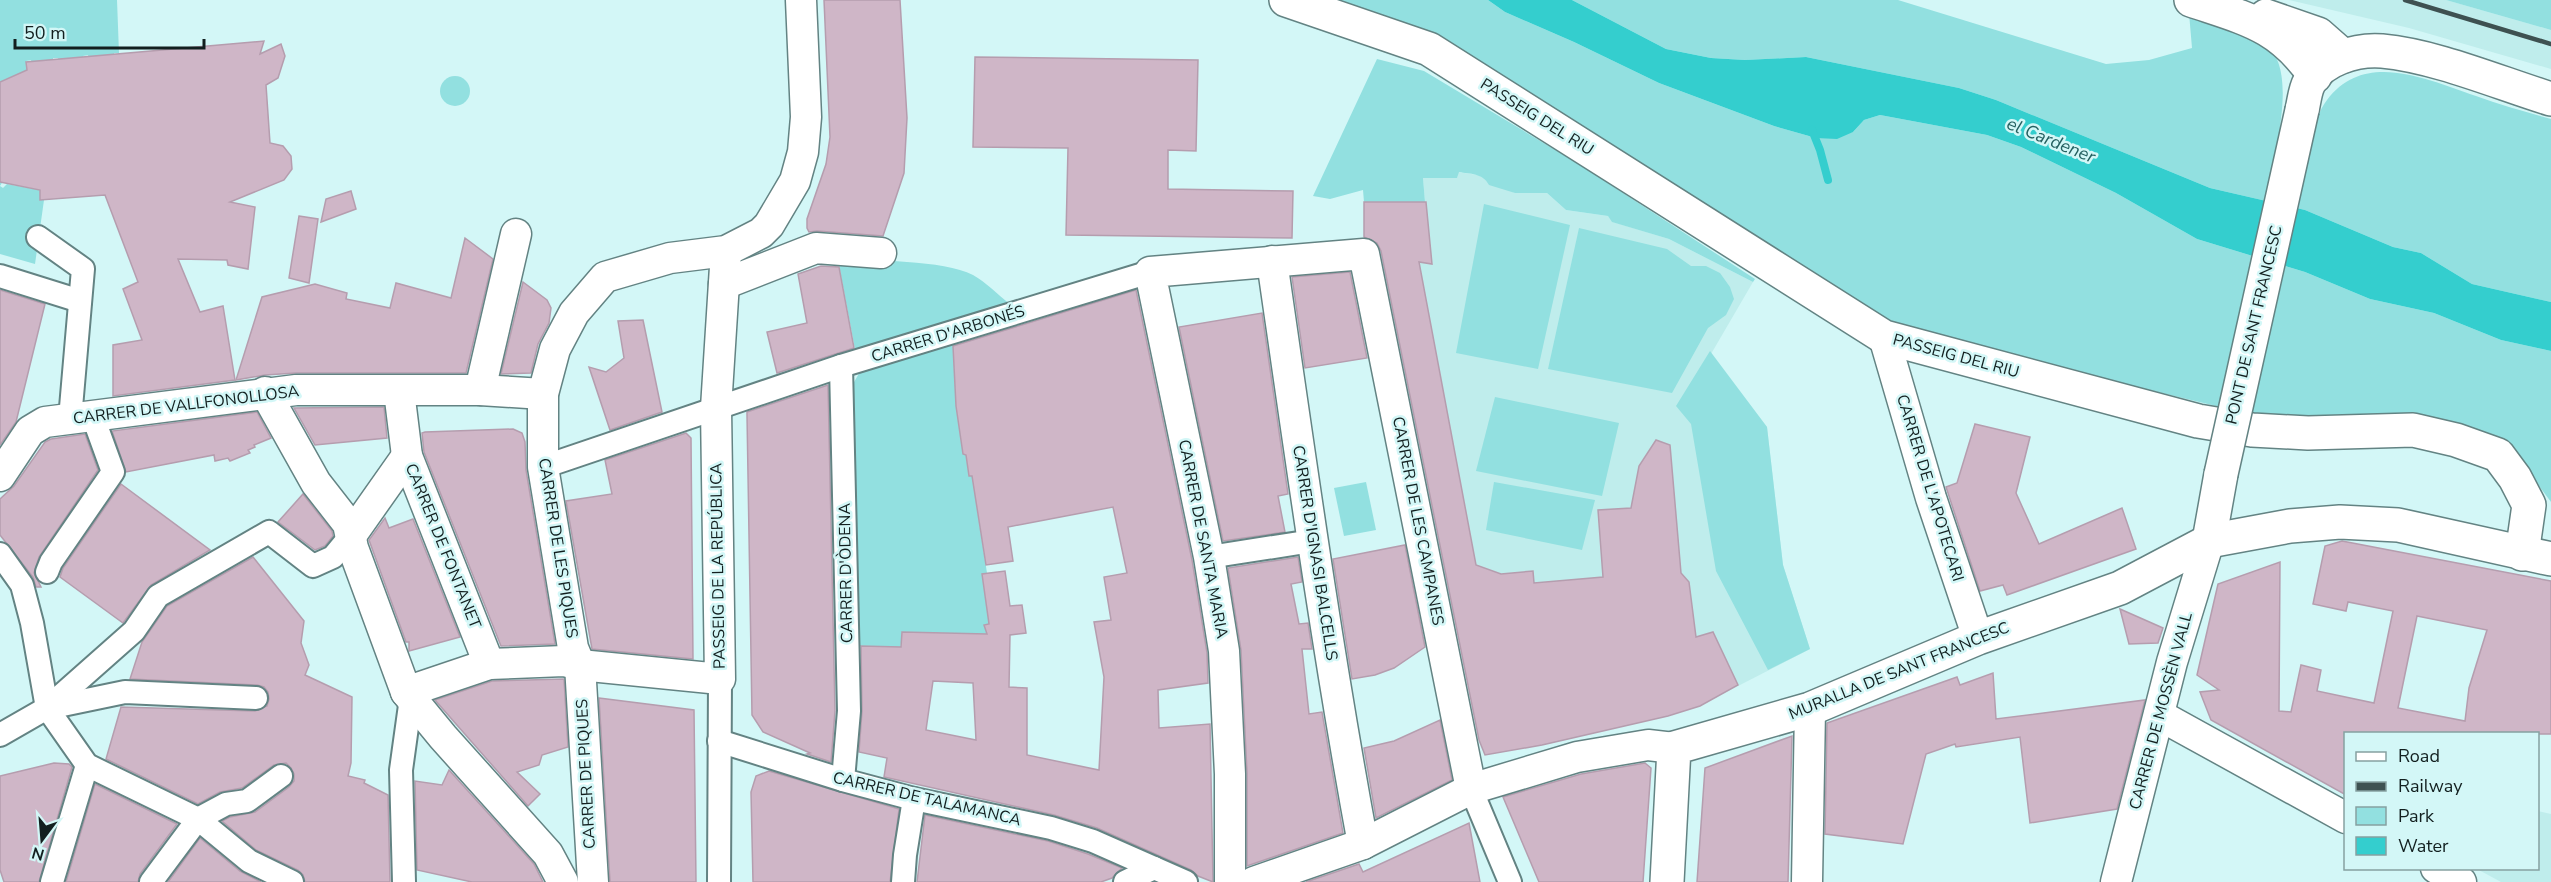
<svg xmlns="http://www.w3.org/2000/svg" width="2551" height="882" viewBox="0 0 2551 882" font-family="'Nunito Sans',sans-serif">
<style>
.built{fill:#bfedec}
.green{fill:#92e0e0}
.water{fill:#34cece}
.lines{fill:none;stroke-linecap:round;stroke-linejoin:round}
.stream{stroke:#34cece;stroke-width:8}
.building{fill:#cfb6c7;stroke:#b59dae;stroke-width:1.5;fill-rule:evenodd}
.pedestrian-casing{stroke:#638383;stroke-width:26}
.minor-casing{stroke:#638383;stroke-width:33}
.tertiary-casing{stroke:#638383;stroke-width:36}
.pedestrian{stroke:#fff;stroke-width:22}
.minor{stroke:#fff;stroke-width:30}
.tertiary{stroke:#fff;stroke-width:33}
.rail{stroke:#3e5151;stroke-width:4.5}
.tertiary-bridge-casing{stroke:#638383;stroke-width:36;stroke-linecap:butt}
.tertiary-bridge{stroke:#fff;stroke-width:33}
.labels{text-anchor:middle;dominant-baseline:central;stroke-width:5;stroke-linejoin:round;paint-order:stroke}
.street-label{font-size:16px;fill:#121f1f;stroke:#d3f7f7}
.water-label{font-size:18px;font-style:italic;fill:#246060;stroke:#d3f7f7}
</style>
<rect width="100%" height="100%" fill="#d3f7f7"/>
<g class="built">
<polygon points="2289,0 2446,0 2551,30 2551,69 2409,28"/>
<polygon points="1458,172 1478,175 1515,193 1547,193 1566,210 1608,216 1613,222 1669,239 1753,282 1711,354 1767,427 1783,565 1810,649 1701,705 1462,616 1445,619 1364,248 1364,202 1425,202 1423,178 1457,178"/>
<polygon points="2538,811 2551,814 2551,882 2501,882 2477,869 2538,868"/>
</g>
<g class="green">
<polygon points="0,0 117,0 119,53 114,53 115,59 89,62 88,55 83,56 83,62 59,64 58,58 53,58 53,65 32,67 31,60 26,61 27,70 0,82"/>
<polygon points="1320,0 1488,0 1505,12 1574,42 1659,83 1774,126 1816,138 1853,132 1864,120 1880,115 1987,135 2021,147 2116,193 2197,239 2305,272 2370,299 2434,313 2501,340 2551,351 2551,502 2522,463 2506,448 2488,434 2462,424 2420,418 2266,418 1958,344 1889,320"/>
<path d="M1572 0H1898L2106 64 2149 60 2192 48 2189 13C2206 16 2221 24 2237 32 2246 36 2258 40 2267 46 2288 63 2283 104 2280 127L2312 134C2316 123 2319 110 2327 100 2365 49 2428 80 2476 96 2501 105 2526 112 2551 119V302L2472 284 2421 253 2393 247 2305 210 2210 188 1996 100 1959 88 1806 57 1745 60 1711 58 1666 49Z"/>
<polygon points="2446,0 2551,0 2551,30"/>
<path d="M1377 59 1424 71 1577 163 1755 279 1753 282 1669 239 1612 222 1608 216 1566 210 1547 193H1515L1489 185C1483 173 1470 174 1459 172L1457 178H1423L1425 202H1364L1363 190 1330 199 1313 196Z"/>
<circle cx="455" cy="91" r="15"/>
<polygon points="0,178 3,181 0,186 3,188 7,184 40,190 40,200 44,200 35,264 0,254"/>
<polygon points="1484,204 1570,225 1538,369 1456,353"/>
<polygon points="1579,228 1667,249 1691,266 1706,266 1720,273 1730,287 1734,299 1726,315 1708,328 1672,393 1548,369"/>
<path d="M838 260C872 260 943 260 973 275 986 282 998 295 1010 304L856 355Z"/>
<polygon points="953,344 956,406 963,454 966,455 969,476 990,473 976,502 987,573 982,574 989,624 984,625 987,634 902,632 896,692 875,673 876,646 855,646 846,396 861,370"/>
<polygon points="1710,351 1767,427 1783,565 1810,649 1768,670 1716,571 1691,424 1676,406"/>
<polygon points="1495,397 1619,423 1602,496 1476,471"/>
<polygon points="1366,482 1376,530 1344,536 1334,488"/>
<polygon points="1494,482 1595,500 1582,550 1486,530"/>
</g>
<polygon class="water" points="1488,0 1572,0 1666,49 1711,58 1745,60 1806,57 1959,88 1996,100 2210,188 2305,210 2393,247 2421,253 2472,284 2551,302 2551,351 2501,340 2434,313 2370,299 2305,272 2197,239 2116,193 2021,147 1987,135 1880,115 1864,120 1853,132 1837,139 1816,138 1774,126 1659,83 1574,42 1505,12"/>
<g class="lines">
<polyline class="stream" points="1812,130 1820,150 1828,180"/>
</g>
<g class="building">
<polygon points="824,0 900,0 907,118 904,173 883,236 817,231 809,232 807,228 807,219 826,164 830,137"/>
<polygon points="264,41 260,54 281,44 285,56 278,78 266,85 270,143 283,146 291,156 292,169 284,180 230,202 255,207 248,269 228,265 227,260 178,259 200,312 223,306 235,380 113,396 113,345 142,340 123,289 138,282 105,195 40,200 40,190 0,182 0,82 27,70 26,62"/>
<polygon points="975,57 1198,60 1196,151 1168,150 1168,189 1293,191 1292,238 1066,235 1068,148 973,147"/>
<polygon points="351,191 356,209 321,222 326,199"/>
<polygon points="1364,202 1426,202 1432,264 1419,262 1476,565 1501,574 1533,571 1534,583 1603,577 1598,510 1631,508 1639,466 1656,440 1670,445 1681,573 1689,582 1696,637 1713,632 1738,685 1700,706 1668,716 1542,745 1485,755 1479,740 1381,251 1377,243 1364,237"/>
<polygon points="299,216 318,219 309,283 289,278"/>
<polygon points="465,238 493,259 466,373 296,373 265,375 236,380 262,297 315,284 347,293 346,299 390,308 396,283 451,298"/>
<polygon points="821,266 839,267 854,348 777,373 767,332 807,323 798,274"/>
<polygon points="1350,272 1367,358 1305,368 1292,277"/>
<polygon points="523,282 547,300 551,308 549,323 538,344 531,373 501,374"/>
<polygon points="0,290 45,304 16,422 0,445"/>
<path d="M1136 290 1192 560 1207 653 1208 683 1158 690 1159 728 1210 724 1213 882 1198 876 1191 870 1097 828 1054 815 884 777 887 758 859 752 862 711 861 646 901 647 902 632 987 634 984 625 989 624 982 574 1005 571 1010 606 1022 605 1026 633 1010 635 1009 687 1027 688V755L1099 770 1104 677 1094 622 1111 620 1104 577 1127 573 1113 507 1008 527 1013 561 986 565 972 476H969L966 455 963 454 956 406 953 346ZM933 681 973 683 976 740 926 730Z"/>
<polygon points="1262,313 1288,494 1278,496 1285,532 1223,541 1179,327"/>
<polygon points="643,320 662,412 610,430 589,367 606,372 624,358 618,321"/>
<polygon points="828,385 835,711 831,762 807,754 810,753 763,732 752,715 747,415 747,412"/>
<polygon points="384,407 387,438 315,445 294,408"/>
<polygon points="257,412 271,438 254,445 255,447 248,450 250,453 230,461 228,458 215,461 214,455 126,472 112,431"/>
<polygon points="1975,424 2030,437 2016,493 2039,544 2122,508 2136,549 2007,595 2003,585 1980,591 1946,487 1957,483"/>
<polygon points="513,429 522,433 525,442 526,470 555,644 501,646 424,452 422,433 425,432"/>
<polygon points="686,433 691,438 693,659 592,649 566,501 612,494 605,460"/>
<polygon points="85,434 98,470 39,557 34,573 41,587 36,587 33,577 0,535 0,499 14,486 45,442 51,439"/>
<polygon points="121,484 210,550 151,585 123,623 60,577 63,568"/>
<polygon points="303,494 332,531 333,536 325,546 315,550 278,522"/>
<polygon points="385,518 389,528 413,519 460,637 409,651 409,642 406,642 369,540"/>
<path d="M2342 541 2551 581V734H2346V795L2211 720 2200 692 2219 690 2197 675 2218 584 2280 562 2279 711 2291 712 2301 665 2321 670 2317 691 2374 703 2393 611 2348 602 2346 611 2313 604 2325 546ZM2417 616 2487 630 2469 688 2465 721 2398 708Z"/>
<polygon points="1405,545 1425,647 1394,668 1375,675 1352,679 1333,559"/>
<polygon points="253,557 304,621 301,643 309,665 305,675 352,697 351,763 348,776 365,780 364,783 388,795 390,882 305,882 303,875 298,870 256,850 222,821 230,817 255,812 289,787 294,781 294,774 291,768 286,763 274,765 242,788 220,792 198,804 106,759 121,707 255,711 267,706 269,699 268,692 264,687 257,685 130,679 142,642 167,606"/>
<polygon points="1298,557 1302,582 1291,584 1299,624 1308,623 1312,649 1302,649 1309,714 1322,712 1343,833 1247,866 1247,773 1241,650 1228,568"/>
<polygon points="2120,609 2163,628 2158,643 2129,644"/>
<polygon points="1993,673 1996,719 2145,700 2117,809 2030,823 2020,737 1956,747 1955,744 1926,754 1903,844 1825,834 1827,723 1957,677 1960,685"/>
<polygon points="564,679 568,747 542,755 539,765 517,772 540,794 528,806 435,700 492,681"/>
<polygon points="599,698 694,710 696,882 610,882"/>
<polygon points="1440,720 1452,780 1376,818 1364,748 1394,741"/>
<polygon points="1792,736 1788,882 1697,882 1705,768"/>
<polygon points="54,763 69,764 72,767 39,882 4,882 0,870 0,776"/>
<polygon points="1645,763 1651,768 1643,882 1539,882 1503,797 1581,774"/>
<polygon points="449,770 534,864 543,882 472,882 417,870 415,781 442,785"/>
<polygon points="769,771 899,809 890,882 753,882 751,792 756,776"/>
<polygon points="95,784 177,824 140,874 138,882 66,882"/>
<polygon points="925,815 1048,841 1088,854 1122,868 1112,878 1101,882 917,882"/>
<polygon points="1469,823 1480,882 1306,882 1359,864 1363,872"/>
<polygon points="200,838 240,871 261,882 168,882"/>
</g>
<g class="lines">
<g class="pedestrian-casing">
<g id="pedestrian">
<polyline points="38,237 83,269 70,419"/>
<polyline points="0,276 80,301"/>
<polyline points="841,366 849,711 843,780"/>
<polyline points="543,467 841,366 1150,272"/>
<polyline points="0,554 22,585 32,623 47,708 87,765 198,819 249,861 292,882"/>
<polyline points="1209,557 1312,541"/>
<polyline points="47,572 51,562 113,472 93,417"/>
<polyline points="48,708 125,692 256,698"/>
<polyline points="0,735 47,708 134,631 158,596 269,532 313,566 333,557 352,534"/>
<polyline points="719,741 843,780 914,799 1051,828 1093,841 1186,882"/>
<polyline points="1471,789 1510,882"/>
<polyline points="52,882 87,765"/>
<polyline points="151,882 198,819 226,804 247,801 281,776"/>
<polyline points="404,882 401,770 411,698"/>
<polyline points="719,882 720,679"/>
<polyline points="903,882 905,855 914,799"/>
<polyline points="1125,882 1154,868"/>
</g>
</g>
<g class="minor-casing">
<g id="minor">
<path d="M1272 261C1300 455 1327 650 1363 844"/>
<polyline points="724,284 816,248 881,253"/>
<polyline points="1884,337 1931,498 1978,638"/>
<polyline points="480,390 516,234"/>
<polyline points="399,391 407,456 489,664"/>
<polyline points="265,392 316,483 348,524 353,548 406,692 443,737 548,854 563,882"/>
<polyline points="0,476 30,431 45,422 296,390 480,390 543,394"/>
<polyline points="352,534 407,456"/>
<polyline points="406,692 489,664 564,661 580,665 720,679 716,408 726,251"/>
<polyline points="2159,715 2346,818"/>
<polyline points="2436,868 2461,882"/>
<polyline points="593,882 580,665 573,648 543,467 543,394 555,349 574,313 605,277 670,258 726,251 761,233 769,225 795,181 803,152 806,117 801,0"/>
<polyline points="1230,882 1230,774 1224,651 1209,557 1150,272 1364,254 1471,789"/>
<polyline points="1254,882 1363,844 1471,789 1577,757 1648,745 1674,748"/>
<polyline points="1807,882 1810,709"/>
<polyline points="2116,882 2172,662 2209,541"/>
</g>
</g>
<g class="tertiary-casing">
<g id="tertiary">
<polyline points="1286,0 1429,49 1884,337 2198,421 2252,430 2308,433 2413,430 2456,440 2498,455 2515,478 2529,505 2522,554"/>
<path d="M2191 0C2247 19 2280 25 2315 76"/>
<polyline points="2266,16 2318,34 2343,56"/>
<path d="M2302 110C2304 102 2305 90 2309 83 2321 59 2357 49 2382 51 2436 56 2499 83 2551 99"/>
<polyline points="2209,541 2221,474"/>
<polyline points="1667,882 1674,748 1810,709 1978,638 2120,588 2209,541 2290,526 2340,522 2398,525 2551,559"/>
</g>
</g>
<use href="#pedestrian" class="pedestrian"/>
<use href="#minor" class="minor"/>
<use href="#tertiary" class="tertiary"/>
<polyline class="rail" points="2405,0 2551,44"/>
<g class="tertiary-bridge-casing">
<polyline id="tertiary-bridge" points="2221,474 2302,110"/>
</g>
<use href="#tertiary-bridge" class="tertiary-bridge"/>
</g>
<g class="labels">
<g class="street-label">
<text transform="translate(1537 117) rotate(32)">PASSEIG DEL RIU</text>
<text transform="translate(2254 325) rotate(-77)">PONT DE SANT FRANCESC</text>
<text transform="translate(948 334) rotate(-17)">CARRER D'ARBONÉS</text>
<text transform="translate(1956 356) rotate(15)">PASSEIG DEL RIU</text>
<text transform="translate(186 405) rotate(-7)">CARRER DE VALLFONOLLOSA</text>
<text transform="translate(1930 488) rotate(73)">CARRER DE L'APOTECARI</text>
<text transform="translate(1418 521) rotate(79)">CARRER DE LES CAMPANES</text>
<text transform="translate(1203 539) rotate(79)">CARRER DE SANTA MARIA</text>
<text transform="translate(443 546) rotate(68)">CARRER DE FONTANET</text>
<text transform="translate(558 548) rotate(81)">CARRER DE LES PIQUES</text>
<text transform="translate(1315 553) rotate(81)">CARRER D'IGNASI BALCELLS</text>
<text transform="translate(718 566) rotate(-91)">PASSEIG DE LA REPÚBLICA</text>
<text transform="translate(846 573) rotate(-91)">CARRER D'ÒDENA</text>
<text transform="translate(1899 671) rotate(-22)">MURALLA DE SANT FRANCESC</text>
<text transform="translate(2161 711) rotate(-75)">CARRER DE MOSSÈN VALL</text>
<text transform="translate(586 774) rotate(-93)">CARRER DE PIQUES</text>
<text transform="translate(927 799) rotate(13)">CARRER DE TALAMANCA</text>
</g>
<g class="water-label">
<text transform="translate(2051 140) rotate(22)">el Cardener</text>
</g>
</g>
<rect x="2344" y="732" width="195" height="138" fill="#d3f7f7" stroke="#86a1a1" stroke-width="1.5"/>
<rect x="2356" y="752" width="30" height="9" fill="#ffffff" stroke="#86a1a1" stroke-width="1.5"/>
<text x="2398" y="762" font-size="18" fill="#121f1f">Road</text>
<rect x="2356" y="782" width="30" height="9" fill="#3e5151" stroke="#86a1a1" stroke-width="1.5"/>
<text x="2398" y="792" font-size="18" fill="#121f1f">Railway</text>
<rect x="2356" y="807" width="30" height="18" fill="#92e0e0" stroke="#86a1a1" stroke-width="1.5"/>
<text x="2398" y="822" font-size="18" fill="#121f1f">Park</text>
<rect x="2356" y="837" width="30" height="18" fill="#34cece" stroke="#86a1a1" stroke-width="1.5"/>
<text x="2398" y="852" font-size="18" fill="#121f1f">Water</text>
<g transform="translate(42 840) rotate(196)" stroke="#d3f7f7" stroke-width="4.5" paint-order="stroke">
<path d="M0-4.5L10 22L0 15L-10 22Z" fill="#121f1f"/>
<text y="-9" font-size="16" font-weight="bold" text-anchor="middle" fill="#121f1f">N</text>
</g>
<path d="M15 39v9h189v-9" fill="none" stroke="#121f1f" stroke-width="3"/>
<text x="24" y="39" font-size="18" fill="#121f1f" stroke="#d3f7f7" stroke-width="4.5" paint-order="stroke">50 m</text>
</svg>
